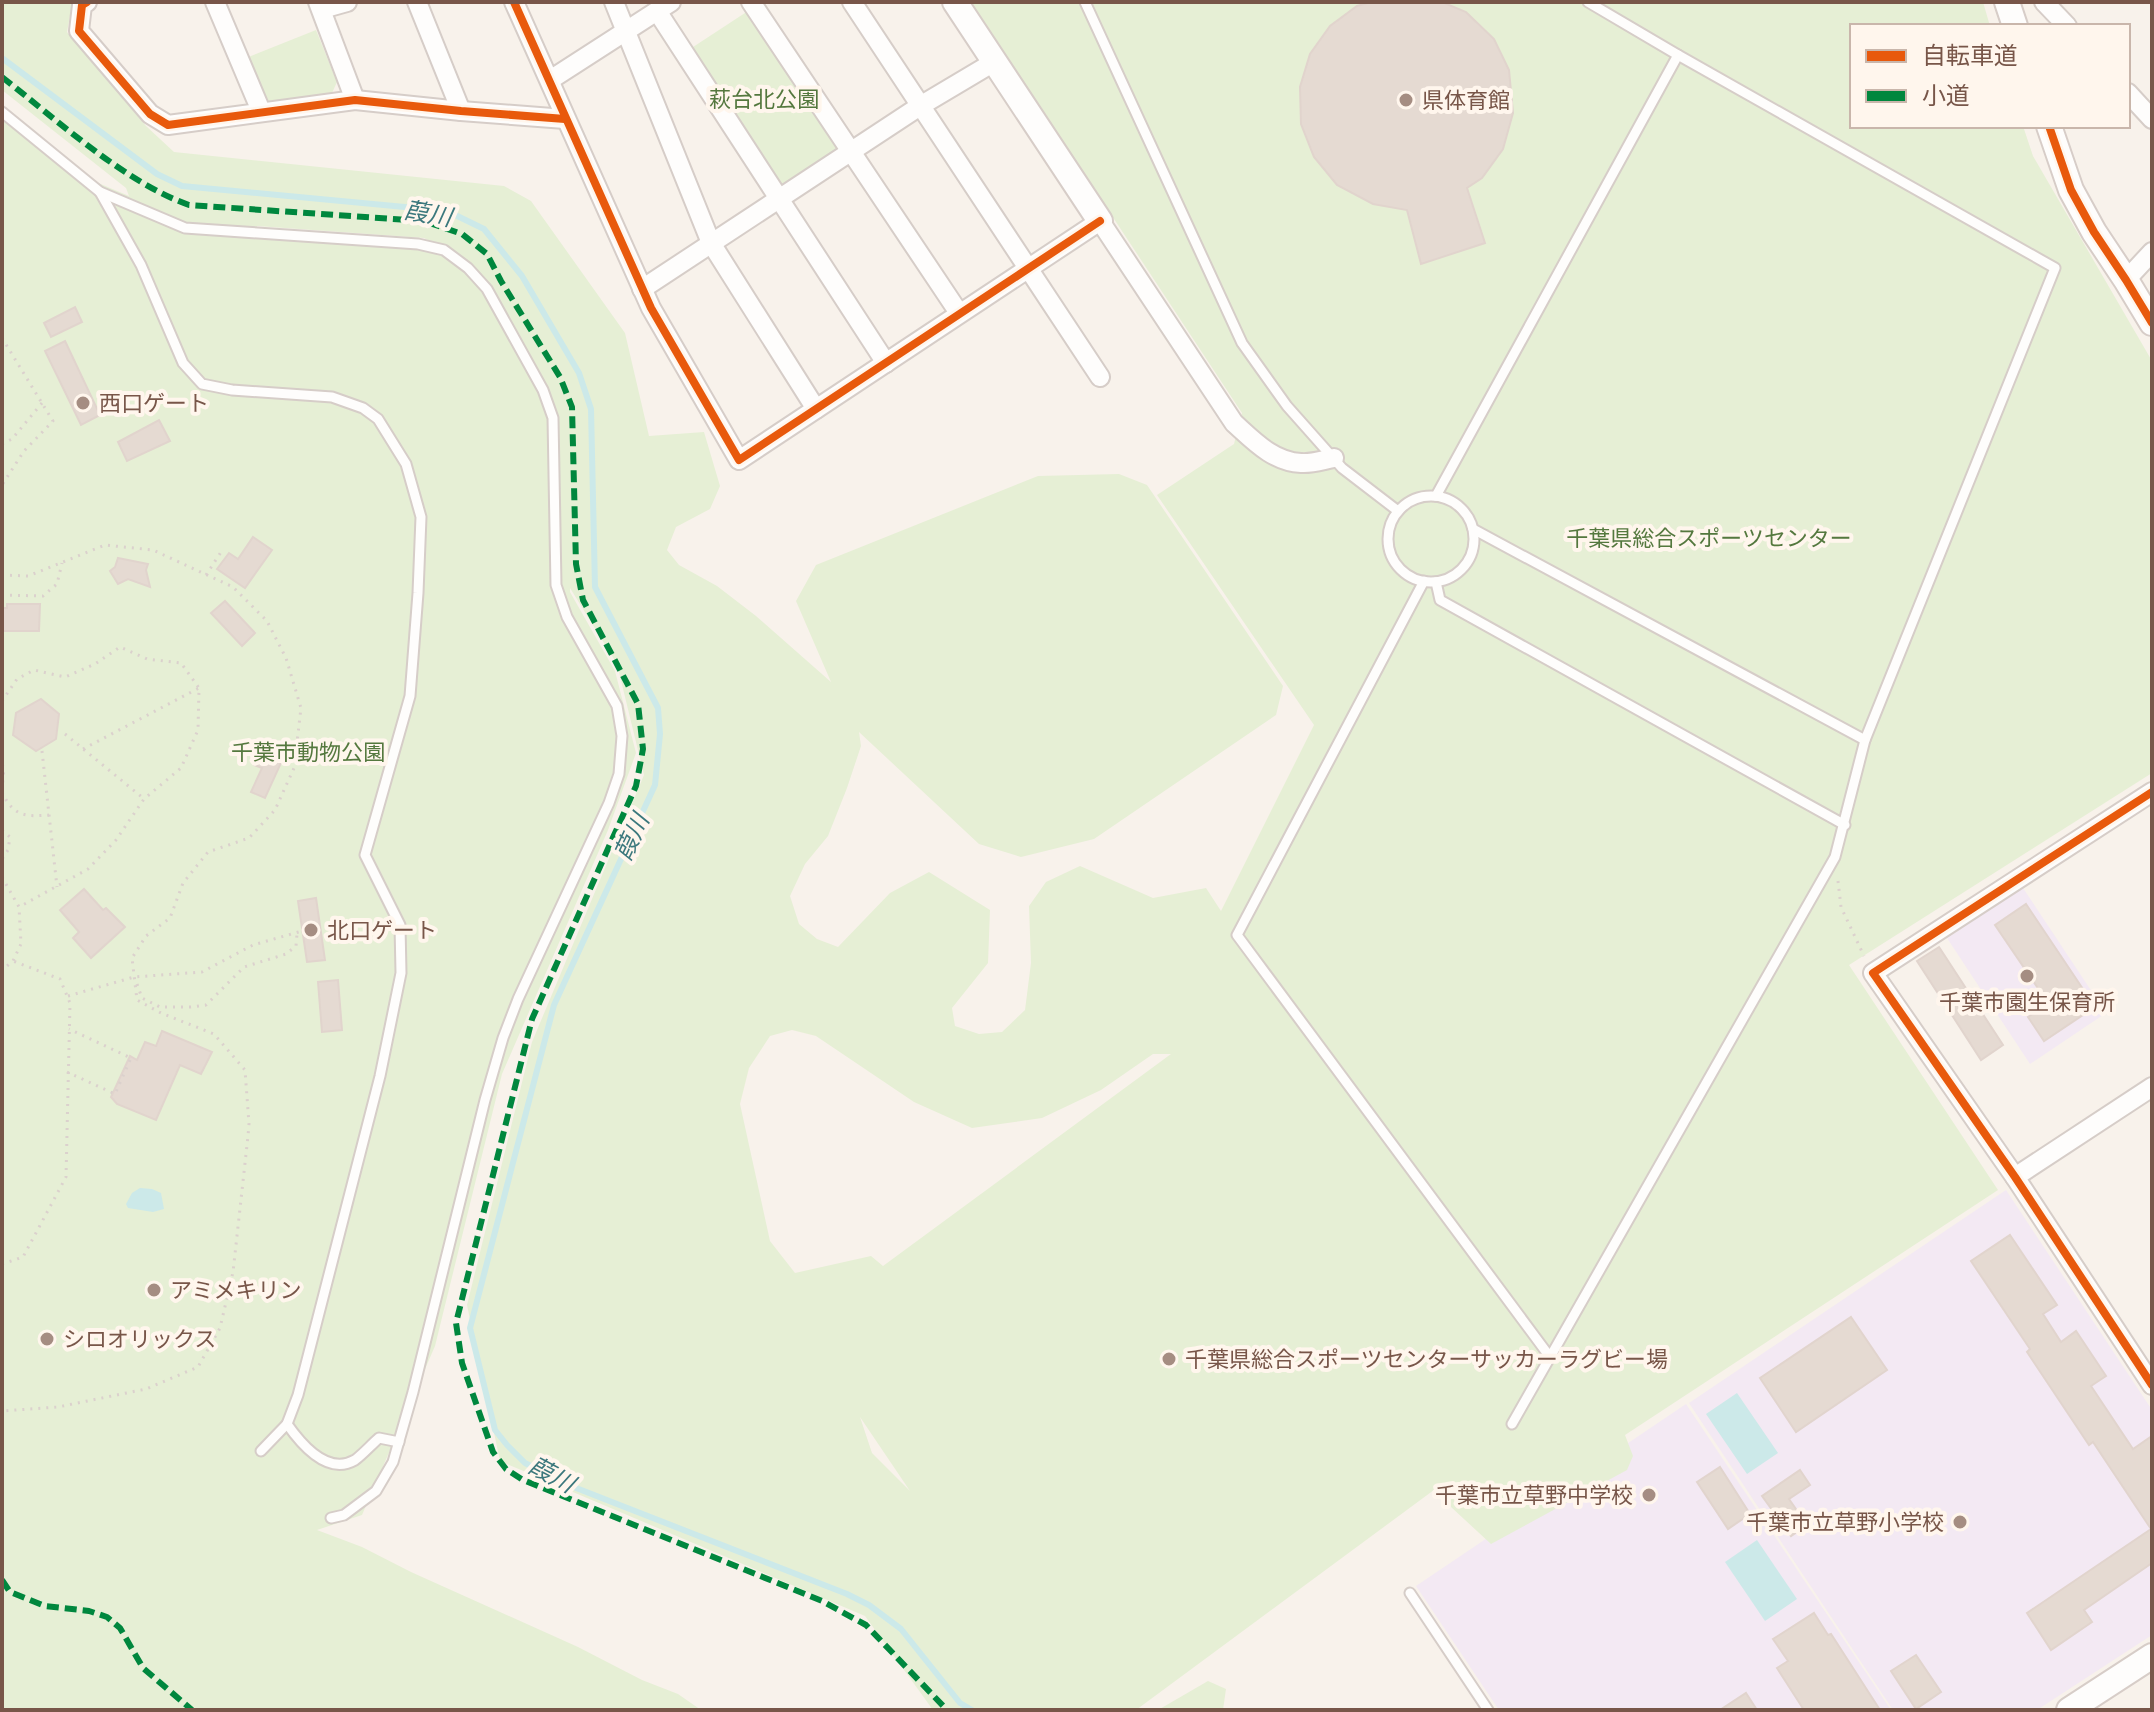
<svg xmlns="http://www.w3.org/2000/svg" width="2154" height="1712" viewBox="0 0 2154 1712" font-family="Quicksand,'Noto Sans JP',sans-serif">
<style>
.education{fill:#f3e9f3}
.green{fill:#e6efd5;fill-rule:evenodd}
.water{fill:#cce9e9}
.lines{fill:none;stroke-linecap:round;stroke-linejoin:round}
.stream{stroke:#cce9e9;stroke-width:6}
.building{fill:#e5dad2;stroke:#e1d4cd;stroke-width:2}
.lane-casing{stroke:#d6cdc8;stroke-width:13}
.street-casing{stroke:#d6cdc8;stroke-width:22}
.secondary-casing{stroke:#d7cdc8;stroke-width:28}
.path{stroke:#dbd1cd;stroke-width:3;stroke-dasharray:2 6;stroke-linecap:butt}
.lane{stroke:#fefdfc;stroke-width:9}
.street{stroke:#fefdfc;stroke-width:18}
.secondary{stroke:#fefdfc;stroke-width:24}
.quiet{stroke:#00873e;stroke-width:6;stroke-dasharray:12 6;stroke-linecap:butt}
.cycleway-casing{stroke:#fff6ed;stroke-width:13}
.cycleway{stroke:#e8590c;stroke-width:8}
.poi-dot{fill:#a58d82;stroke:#fff6ed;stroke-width:3}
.labels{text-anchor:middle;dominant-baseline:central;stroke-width:8;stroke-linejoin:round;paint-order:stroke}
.park-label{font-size:22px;fill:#54783e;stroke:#fff6ed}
.poi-label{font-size:22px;fill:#785649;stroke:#fff6ed;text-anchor:start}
.water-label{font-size:24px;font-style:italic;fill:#3c787d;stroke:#fff6ed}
</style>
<rect width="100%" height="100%" fill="#f8f2eb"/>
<g class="education">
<polygon points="2023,888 2106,1013 2030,1064 1947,938"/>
<polygon points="2006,1190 2152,1410 2152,1635 2037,1710 1893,1710 1689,1403"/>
<polygon points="1686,1404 1891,1710 1499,1710 1416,1586"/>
</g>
<g class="green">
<path d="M2 2H79L72 5 67 32 146 126 174 152 504 186 531 201 625 333 649 436 704 432 720 486 710 509 676 527 667 550 679 565 717 586 756 616 831 682 796 601 816 565 1038 476 1119 474 1147 485 1283 686 1276 715 1094 839 1021 857 979 844 859 732 861 746 847 788 828 836 805 864 790 896 799 924 817 939 838 947 890 893 929 872 990 910 988 963 952 1008 955 1026 979 1034 1002 1032 1025 1010 1031 963 1029 906 1046 882 1080 866 1153 898 1206 888 1221 911 1314 725 1157 495 1234 444 1242 413 971 2H1983L1990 26H1852V126H2023L2033 156 2152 361V773L1849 965 1998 1190 1625 1435 1633 1456 1627 1470 1491 1544 1451 1507 1438 1487 1136 1710H933L865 1616 500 1461 467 1305 532 1042 644 775 617 664 570 588V592L615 671 636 753 608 830 502 1074 435 1346 362 1515 317 1530 362 1547 411 1572 578 1647 642 1680 678 1694 701 1710H2V108L65 169 129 196 126 188 2 90ZM257 226 424 238 436 244 257 227ZM792 1030 816 1036 914 1102 972 1128 1042 1118 1101 1090 1153 1054H1171L883 1266 871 1256 795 1273 770 1241 740 1104 749 1068 770 1036ZM860 1417 910 1491 872 1453Z"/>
<polygon points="748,11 838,149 780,187 690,49"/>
<polygon points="316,30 337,82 332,93 270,101 262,98 246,58"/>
<polygon points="1208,1681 1226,1689 1223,1710 1158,1710"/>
</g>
<g class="water">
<polygon points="140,1188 152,1189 161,1193 164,1209 153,1212 128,1208 126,1204 132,1193"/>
<polygon points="1737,1393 1778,1453 1747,1474 1706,1414"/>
<polygon points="1757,1540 1797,1599 1765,1621 1725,1562"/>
</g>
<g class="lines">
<polyline class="stream" points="2,58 157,174 182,186 447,211 484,229 522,276 579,373 591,409 595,587 658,708 660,734 655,785 554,1005 470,1328 495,1430 507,1445 525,1463 566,1484 847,1594 869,1605 901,1629 960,1703 972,1710"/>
</g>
<g class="building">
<polygon points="1371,2 1442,2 1466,12 1494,39 1509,70 1513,113 1503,149 1482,178 1467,188 1485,243 1421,264 1407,210 1373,204 1337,185 1314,157 1301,124 1300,87 1310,54 1330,26 1357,6"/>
<polygon points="75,307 82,322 51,337 44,323"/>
<polygon points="65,341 100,415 81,425 45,351"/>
<polygon points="159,420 170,441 127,461 118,442"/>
<polygon points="253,537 272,550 245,588 217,569 229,553 238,559"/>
<polygon points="118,558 148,564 146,570 150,587 128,579 118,584 110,571 115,567"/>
<polygon points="225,601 255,633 242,646 211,613"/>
<polygon points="7,604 40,604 39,631 2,631 2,608 7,608"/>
<polygon points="41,699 59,714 56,739 36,751 13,735 16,713"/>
<polygon points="263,743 285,754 265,798 251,792 262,768 254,765"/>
<polygon points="84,889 103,910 106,908 125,927 91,958 73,938 79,932 60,910"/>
<polygon points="316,898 325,960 307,962 298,901"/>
<polygon points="2026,904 2095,1007 2044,1041 2028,1017 2048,1003 1995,925"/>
<polygon points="1939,947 2003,1045 1981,1060 1917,961"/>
<polygon points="338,980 342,1030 322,1032 318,982"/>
<polygon points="162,1031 212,1052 201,1074 180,1065 156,1120 117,1104 111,1097 130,1056 137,1060 145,1042 156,1046"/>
<polygon points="2010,1235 2057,1305 2043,1314 2061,1342 2076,1331 2106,1376 2091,1386 2133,1449 2152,1436 2152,1563 2084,1610 2092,1622 2051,1650 2027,1613 2151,1529 2093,1442 2089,1445 2027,1352 2030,1349 1971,1261"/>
<polygon points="1851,1317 1887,1370 1796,1432 1760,1378"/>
<polygon points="1720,1467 1750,1514 1728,1529 1697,1482"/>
<polygon points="1800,1470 1810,1485 1789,1499 1807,1525 1791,1536 1762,1496"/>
<polygon points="1814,1613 1828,1635 1831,1634 1880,1710 1804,1710 1777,1668 1788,1661 1773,1639"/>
<polygon points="1916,1655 1941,1692 1916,1709 1891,1671"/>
<polygon points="1746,1693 1757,1710 1720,1710"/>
</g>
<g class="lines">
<g class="lane-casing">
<g id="lane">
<polyline points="1085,2 1242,343 1287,406 1342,468 1398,511"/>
<polyline points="2,112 100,192 185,228 418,244 444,250 468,268 487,289 543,390 553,418 556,585 567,617 617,706 622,736 619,774 609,803 518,999 503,1038 485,1100 413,1392 393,1462 376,1491 344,1515 331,1518"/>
<polyline points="100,192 141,265 183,363 202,384 232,390 332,397 363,408 378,419 406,464 421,517 418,593 410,696 365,855 400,925 401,973 380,1076 298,1395 287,1424 261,1451"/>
<circle cx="1431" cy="539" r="43"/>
<polyline points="1436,496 1678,55"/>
<polyline points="1473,529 1865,740"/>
<polyline points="1424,581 1237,935 1550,1357"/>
<polyline points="1436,582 1440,600 1845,825"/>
<path d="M287 1424C301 1444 327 1476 355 1460 363 1454 371 1445 379 1438L399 1442"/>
<polyline points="1512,1424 1835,857 1865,740 2055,268 1678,55 1588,2"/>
<polyline points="1410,1593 1488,1710"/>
</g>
</g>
<g class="street-casing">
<g id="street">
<polyline points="87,2 82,5 79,31 150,114 168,125 355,100 461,111 565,119"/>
<polyline points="215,2 261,111"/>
<polyline points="318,2 355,100"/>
<polyline points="417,2 461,111"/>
<path d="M514 2 651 308 739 460 1100 221 1234 423C1253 440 1273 462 1301 463 1312 464 1323 460 1334 458"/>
<polyline points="614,2 711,243 816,409"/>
<polyline points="751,2 959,313"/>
<polyline points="852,2 1100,377"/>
<polyline points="2044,2 2067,26"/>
<polyline points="322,9 347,2"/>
<polyline points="657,11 886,363"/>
<polyline points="550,80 671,2"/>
<polyline points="2128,93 2152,119"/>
<polyline points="2126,280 2152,252"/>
<polyline points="642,289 920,106 994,62"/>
<polyline points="2152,792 1873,973 2015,1177 2152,1385"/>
<polyline points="2015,1177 2152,1087"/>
</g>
</g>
<g class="secondary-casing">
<g id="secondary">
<polyline points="955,2 1100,221"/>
<polyline points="2007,2 2015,26"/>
<polyline points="2049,126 2071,190 2094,232 2126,280 2152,323"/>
<polyline points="2069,1710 2152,1656"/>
</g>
</g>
<g class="path">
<polyline points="2,338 53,421 24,451 2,485"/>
<polyline points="2,444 12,439 42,403"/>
<polyline points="2,575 28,576 105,545 153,550 233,587 267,621 286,658 301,708 294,768 275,810 249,838 208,852 183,883 170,918 146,936 132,958 137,1000 161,1013 214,1034 245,1070 249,1124 248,1136 233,1272 220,1328 198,1367 146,1389 58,1407 2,1411"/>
<polyline points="206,575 223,549"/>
<polyline points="2,595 43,596 57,584 62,563"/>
<polyline points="2,701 17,679 34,670 65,677 95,664 120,647 147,659 181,663 199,688 198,730 181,768 144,799 116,840 88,869 19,907"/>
<polyline points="65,734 143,798"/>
<polyline points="83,749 199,688"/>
<polyline points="42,751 57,887"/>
<polyline points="2,765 4,768 2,790"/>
<path d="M2 792C13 816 25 817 49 815"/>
<polyline points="2,830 10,837 8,850 2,859"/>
<polyline points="2,877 19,907 21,944 13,961 2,970"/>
<polyline points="1838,881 1841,907 1864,956"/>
<polyline points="137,984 142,998 160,1007 191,1007 206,1005 244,967 286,954 296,946 297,934"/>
<polyline points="68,996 134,977 202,972 253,945 302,931"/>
<polyline points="67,1072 115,1094 131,1058 69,1029"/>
<polyline points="2,1264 23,1257 66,1177 70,1003 60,979 13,961"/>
</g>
<use href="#lane" class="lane"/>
<use href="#street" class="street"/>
<use href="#secondary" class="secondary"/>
<g class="quiet">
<path d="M2 77C57 120 124 182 189 205L424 221 462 234 487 254 501 281 560 377 572 407 576 564 583 600 638 704 643 749 636 786 532 1019 456 1323 462 1363 493 1452 506 1469 523 1480 822 1601 866 1625 947 1710"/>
<polyline points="2,1580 10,1592 45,1606 89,1611 107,1617 120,1628 143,1668 192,1710"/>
</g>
<g class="cycleway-casing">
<g id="cycleway">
<polyline points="87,2 82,5 79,31 150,114 168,125 355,100 461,111 565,119"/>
<polyline points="514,2 651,308 739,460 1100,221"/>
<polyline points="2049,126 2071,190 2094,232 2126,280 2152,323"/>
<polyline points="2152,792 1873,973 2015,1177 2152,1385"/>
</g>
</g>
<use href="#cycleway" class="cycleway"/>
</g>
<g class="poi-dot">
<circle cx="1406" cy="100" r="8"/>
<circle cx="83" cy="403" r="8"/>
<circle cx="311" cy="930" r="8"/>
<circle cx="2027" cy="976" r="8"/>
<circle cx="154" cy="1290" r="8"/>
<circle cx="47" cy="1339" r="8"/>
<circle cx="1169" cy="1359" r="8"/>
<circle cx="1649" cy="1495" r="8"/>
<circle cx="1960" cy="1522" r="8"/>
</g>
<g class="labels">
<g class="park-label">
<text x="764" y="99">萩台北公園</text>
<text x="1709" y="538">千葉県総合スポーツセンター</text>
<text x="308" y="752">千葉市動物公園</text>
</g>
<g class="poi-label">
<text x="1422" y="100">県体育館</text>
<text x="99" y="403">西口ゲート</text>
<text x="327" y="930">北口ゲート</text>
<text x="2027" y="1002" text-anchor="middle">千葉市園生保育所</text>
<text x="170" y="1290">アミメキリン</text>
<text x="63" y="1339">シロオリックス</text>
<text x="1185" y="1359">千葉県総合スポーツセンターサッカーラグビー場</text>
<text x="1633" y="1495" text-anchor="end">千葉市立草野中学校</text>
<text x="1944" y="1522" text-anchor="end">千葉市立草野小学校</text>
</g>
<g class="water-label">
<text transform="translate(428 213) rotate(10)">葭川</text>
<text transform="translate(631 837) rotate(-65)">葭川</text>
<text transform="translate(552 1474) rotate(28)">葭川</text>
</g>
</g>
<rect width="2154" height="1712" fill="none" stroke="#785649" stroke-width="8"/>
<rect x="1850" y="24" width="280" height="104" fill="#fff6ed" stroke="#c9b6ab" stroke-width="2"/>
<rect x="1866" y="50" width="40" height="12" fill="#e8590c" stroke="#c9b6ab" stroke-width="2"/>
<text x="1922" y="64" font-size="24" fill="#785649">自転車道</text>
<rect x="1866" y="90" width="40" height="12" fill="#00873e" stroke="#c9b6ab" stroke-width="2"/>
<text x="1922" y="104" font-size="24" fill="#785649">小道</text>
</svg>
